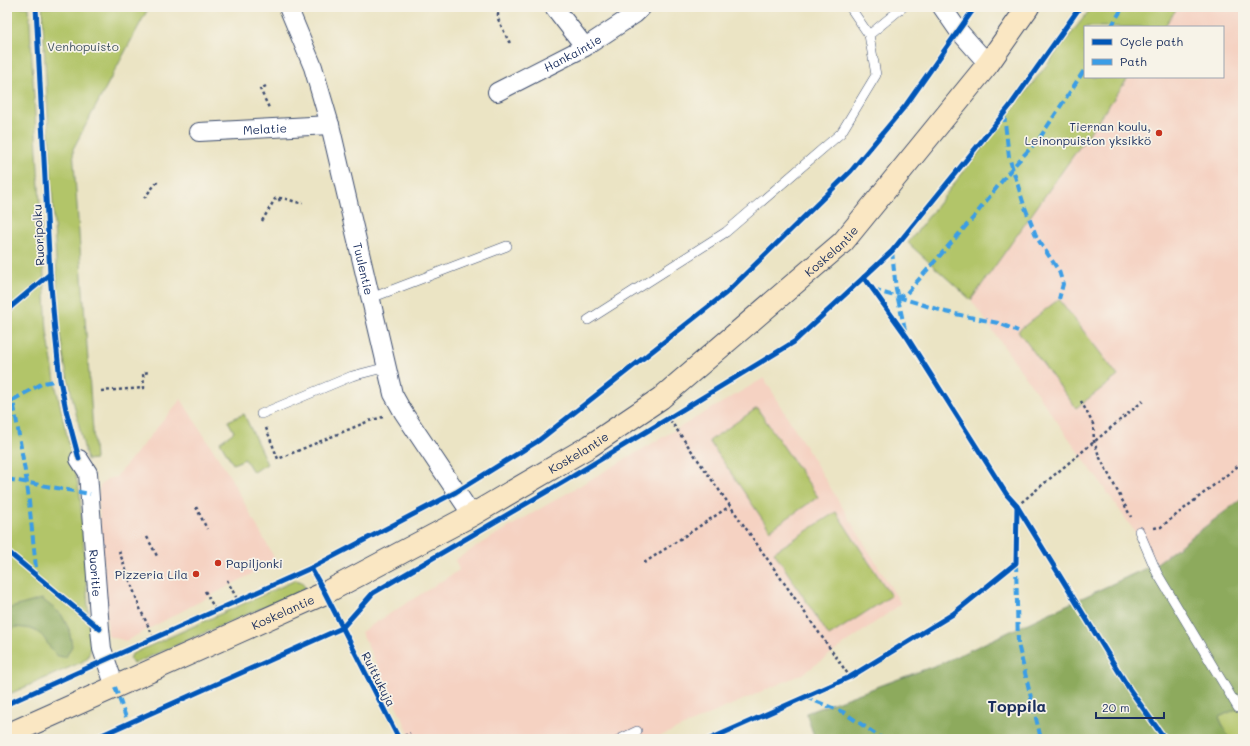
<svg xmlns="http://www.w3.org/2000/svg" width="1250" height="746" viewBox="0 0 1250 746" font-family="Mali,sans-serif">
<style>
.built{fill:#f5d2c2}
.green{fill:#b2c569;stroke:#667a64}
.forest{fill:#8daa5d;stroke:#546c5e}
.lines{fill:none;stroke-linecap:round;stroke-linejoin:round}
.service-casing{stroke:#3a4a6d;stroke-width:10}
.minor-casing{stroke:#3a4a6d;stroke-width:20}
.secondary-casing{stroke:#3a4a6d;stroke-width:24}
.path{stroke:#3a4a6d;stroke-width:2.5;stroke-dasharray:3 3;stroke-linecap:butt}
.service{stroke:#fff;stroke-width:9}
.minor{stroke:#fff;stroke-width:18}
.secondary{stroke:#fae7c3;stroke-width:22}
.quiet{stroke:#3b9de6;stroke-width:4;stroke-dasharray:8 4;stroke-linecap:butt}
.cycleway-casing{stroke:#f7f3e8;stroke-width:8}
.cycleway{stroke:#0057b8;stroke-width:5}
.poi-dot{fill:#c8321e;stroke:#f7f3e8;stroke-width:1.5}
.labels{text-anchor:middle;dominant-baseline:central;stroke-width:3.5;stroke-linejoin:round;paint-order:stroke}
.park-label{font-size:12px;fill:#415461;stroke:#f7f3e8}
.street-label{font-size:12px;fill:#1b2f5e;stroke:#f7f3e8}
.poi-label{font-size:12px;fill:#1b2f5e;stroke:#f7f3e8;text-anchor:end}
.district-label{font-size:16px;font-weight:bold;fill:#1b2f5e;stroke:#f7f3e8}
</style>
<rect width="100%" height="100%" fill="#f7f3e8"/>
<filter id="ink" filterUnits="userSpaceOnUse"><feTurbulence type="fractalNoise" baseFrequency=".025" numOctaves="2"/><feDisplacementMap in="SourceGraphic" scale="8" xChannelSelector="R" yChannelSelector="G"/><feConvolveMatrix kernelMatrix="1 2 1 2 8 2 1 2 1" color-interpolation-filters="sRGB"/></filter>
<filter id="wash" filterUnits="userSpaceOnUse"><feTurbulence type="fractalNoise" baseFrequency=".012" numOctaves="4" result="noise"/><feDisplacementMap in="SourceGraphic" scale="16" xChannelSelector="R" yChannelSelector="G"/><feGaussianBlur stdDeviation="0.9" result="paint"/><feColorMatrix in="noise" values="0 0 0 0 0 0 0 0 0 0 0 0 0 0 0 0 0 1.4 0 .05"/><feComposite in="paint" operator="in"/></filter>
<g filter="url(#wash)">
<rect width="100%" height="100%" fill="#ebe4c4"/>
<g class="built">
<polygon points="1178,7 1243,7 1243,498 1157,563 971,300 1129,77 1223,77 1223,27 1164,27"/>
<polygon points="764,378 901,604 804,673 654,739 412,739 361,632 459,570 455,560 485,541"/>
<polygon points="181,399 229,475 276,561 126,641 108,636 98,495 100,486 107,479 116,477"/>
</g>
<g class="green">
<polygon points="7,7 29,7 47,331 56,387 80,494 91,647 88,657 82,662 7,695"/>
<polygon points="42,7 149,7 73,149 95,459 87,460 65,366 60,334"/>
<polygon points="1092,7 1178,7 1164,27 1085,27 1085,77 1129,77 971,300 908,243"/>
<polygon points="1059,299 1118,376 1076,408 1018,331"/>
<polygon points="757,408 818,497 770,530 709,441"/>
<polygon points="244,414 267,464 253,472 245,459 233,464 220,442 234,432 228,421"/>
<polygon points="836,512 891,596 829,636 774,552"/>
<polygon points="296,580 302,582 305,588 303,590 133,664 130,659 132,654"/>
<polygon points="1243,706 1243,739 1229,739 1219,717"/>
</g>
<g class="forest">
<polygon points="1243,498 1243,706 1219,717 1229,739 815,739 806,713 942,663 1157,563"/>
<path d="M42 599 61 614 69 629 72 646 66 657C48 658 51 640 37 632 32 628 22 628 16 627L7 632V609Z"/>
</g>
</g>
<g filter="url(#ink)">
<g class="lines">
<g class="service-casing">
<g id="service">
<polyline points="850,7 869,35"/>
<polyline points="371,298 507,246"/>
<polyline points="588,320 726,232 841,133 876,75 869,35 903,7"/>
<polyline points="261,414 352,376 387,367"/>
<polyline points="1139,531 1157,573 1238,708"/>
<polyline points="620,739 637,731"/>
</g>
</g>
<g class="minor-casing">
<g id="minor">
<path id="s1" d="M288 7 313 67 330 125 393 394 403 412 472 515"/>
<polyline points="554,7 585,47"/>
<polyline points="942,7 958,30 988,64"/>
<path id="s2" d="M497 92 585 47 635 14 642 7"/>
<path id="s3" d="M199 132 330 125"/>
<path id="s4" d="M79 459 88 473 100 629 102 649 115 687"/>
</g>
</g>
<g class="secondary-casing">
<g id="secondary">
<path id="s5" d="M7 735 325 593 472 515 590 446 661 398 843 242 988 64 1028 7"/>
</g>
</g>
<g class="path">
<polyline points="498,7 498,19 509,42 513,41"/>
<polyline points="266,86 260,89 269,108"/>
<polyline points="144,198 158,181"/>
<path d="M279 198C288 198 295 203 303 203"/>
<polyline points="262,221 275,199 279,198 280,203"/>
<polyline points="101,391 144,388 143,373 150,372"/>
<polyline points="1081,401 1093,424 1094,441 1099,456 1131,517"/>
<polyline points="670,420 850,677"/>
<polyline points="266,428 278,459 369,421 383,417"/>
<polyline points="1017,506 1143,401"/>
<polyline points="196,507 207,529"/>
<polyline points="1154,528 1161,527 1243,462"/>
<polyline points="147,537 157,556"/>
<polyline points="119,551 141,611 154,638"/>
<polyline points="644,563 730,506"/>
<polyline points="227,580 238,601"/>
<polyline points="205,591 216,611"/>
<polyline points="399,739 410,733"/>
</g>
<use href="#service" class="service"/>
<use href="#minor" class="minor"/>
<use href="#secondary" class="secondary"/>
<g class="quiet">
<polyline points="1111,27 1123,7"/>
<polyline points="1004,114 1009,157 1024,205 1037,238 1059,271 1063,284 1059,299"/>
<polyline points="892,251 896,290 905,330"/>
<polyline points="873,290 898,297 906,294 973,218 1012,168 1039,139 1085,69"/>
<polyline points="898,297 946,312 998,323 1018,331"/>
<polyline points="13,400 43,383 60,380"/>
<polyline points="7,404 13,400 27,483 37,577"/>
<polyline points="7,479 90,494"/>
<polyline points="1016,563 1018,644 1041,739"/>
<polyline points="115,687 128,723"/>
<polyline points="805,697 843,712 883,739"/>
</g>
<g class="cycleway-casing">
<g id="cycleway">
<polyline points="36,7 50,274 55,332 60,380 66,410 79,459"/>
<polyline points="864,277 907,337 1007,495 1017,506 1130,690 1165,739"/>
<polyline points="7,310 50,274"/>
<polyline points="7,551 100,629"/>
<polyline points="311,568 325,593 399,739"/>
<polyline points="7,704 311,568 456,492 538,441 726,293 851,171 906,105 975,7"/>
<polyline points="93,739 342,628 373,593 565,481 794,342 892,251 1010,106 1080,7"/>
<polyline points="710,739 850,677 953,614 1016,563 1017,506"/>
</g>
</g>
<use href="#cycleway" class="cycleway"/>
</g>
</g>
<g class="poi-dot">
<circle cx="1159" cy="133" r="4"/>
<circle cx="218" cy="563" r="4"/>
<circle cx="196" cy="574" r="4"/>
</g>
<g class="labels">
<g class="park-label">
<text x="83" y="46">Venhopuisto</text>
</g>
<g class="street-label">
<text stroke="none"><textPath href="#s2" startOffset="85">Hankaintie</textPath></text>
<text stroke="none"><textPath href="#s3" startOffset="66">Melatie</textPath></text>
<text transform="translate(38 235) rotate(-93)">Ruoripolku</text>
<text stroke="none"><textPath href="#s5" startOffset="962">Koskelantie</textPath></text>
<text stroke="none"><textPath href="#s1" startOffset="273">Tuulentie</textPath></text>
<text stroke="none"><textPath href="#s5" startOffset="638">Koskelantie</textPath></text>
<text stroke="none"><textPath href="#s4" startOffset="117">Ruoritie</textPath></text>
<text stroke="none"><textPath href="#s5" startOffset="302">Koskelantie</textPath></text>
<text transform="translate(379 679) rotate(63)">Ruittukuja</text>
</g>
<g class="poi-label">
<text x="1151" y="126">Tiernan koulu,<tspan x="1151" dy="14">Leinonpuiston yksikkö</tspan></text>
<text x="226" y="563" text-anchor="start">Papiljonki</text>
<text x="188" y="574">Pizzeria Lila</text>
</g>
<g class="district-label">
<text x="1017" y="705">Toppila</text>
</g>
</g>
<rect width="1250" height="746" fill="none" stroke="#f7f3e8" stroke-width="24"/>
<rect x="1084" y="26" width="140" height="52" fill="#f7f3e8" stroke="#9fa5b1"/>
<rect x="1092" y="39" width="20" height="6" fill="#0057b8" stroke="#9fa5b1"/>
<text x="1120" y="46" font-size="12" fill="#1b2f5e">Cycle path</text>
<rect x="1092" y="59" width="20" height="6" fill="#3b9de6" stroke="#9fa5b1"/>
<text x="1120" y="66" font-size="12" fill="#1b2f5e">Path</text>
<path d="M1096 712v6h68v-6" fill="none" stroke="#1b2f5e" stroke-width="2"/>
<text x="1102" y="712" font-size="12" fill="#1b2f5e" stroke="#f7f3e8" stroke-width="3" paint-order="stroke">20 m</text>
</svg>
